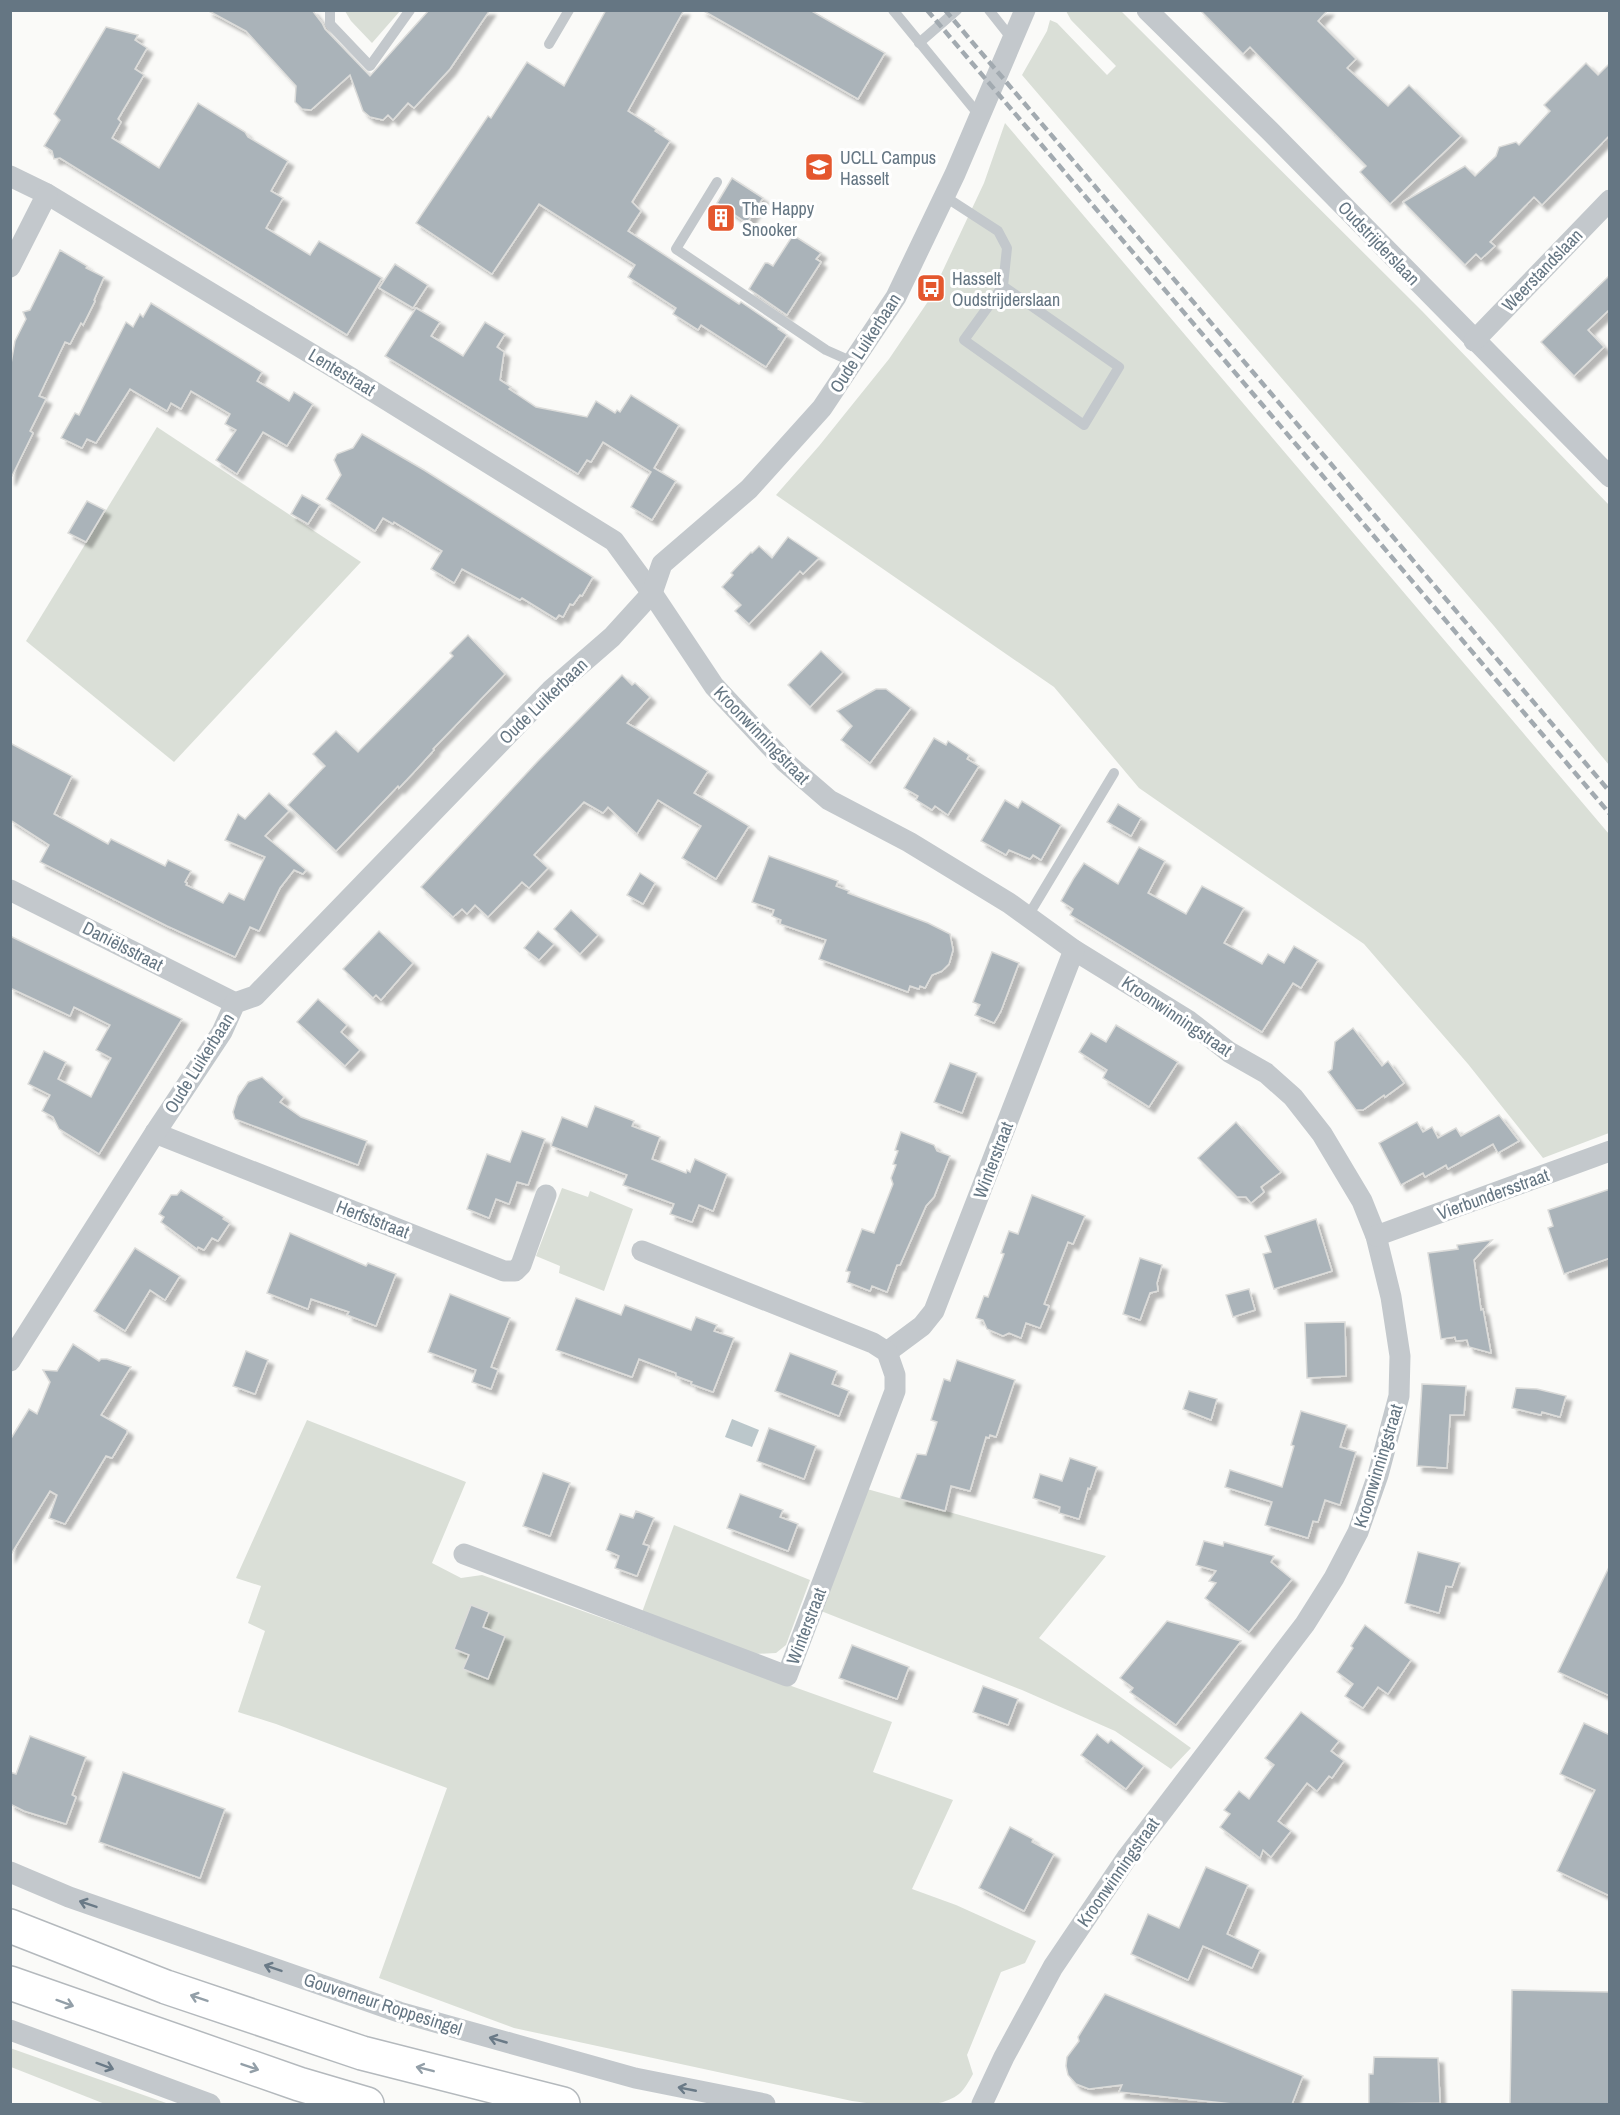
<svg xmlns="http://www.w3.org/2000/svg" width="1620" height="2115" viewBox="0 0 1620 2115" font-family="'Archivo Narrow',sans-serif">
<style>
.green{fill:#dadfd7}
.water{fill:#bbc7cb}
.building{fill:#aab3b9;stroke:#dcdcda;stroke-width:1.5;filter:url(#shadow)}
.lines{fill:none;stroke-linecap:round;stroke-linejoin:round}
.highway-casing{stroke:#b4b9bd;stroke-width:36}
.lane{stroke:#c3c8cc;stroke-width:10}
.street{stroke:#c3c8cc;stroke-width:21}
.highway{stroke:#fff;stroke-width:33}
.rail{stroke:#a2aab0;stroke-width:4.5;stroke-dasharray:9 4.5;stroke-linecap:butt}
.oneway{stroke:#6a7a87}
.oneway2{stroke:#939fa8}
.labels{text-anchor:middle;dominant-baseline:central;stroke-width:6;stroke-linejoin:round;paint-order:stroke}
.poi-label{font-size:18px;fill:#657683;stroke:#fff;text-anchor:start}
.street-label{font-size:18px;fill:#657683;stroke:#fff}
</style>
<defs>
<filter id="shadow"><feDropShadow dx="5.5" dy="5.5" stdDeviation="1.5" flood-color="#0004"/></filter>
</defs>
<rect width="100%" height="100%" fill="#fafaf8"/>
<g class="green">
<polygon points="345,11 400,11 372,43 351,21"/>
<polygon points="1066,11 1121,11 1422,311 1609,505 1609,765 1494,626 1022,75 1047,31 1050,20 1057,23 1107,75 1116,66 1071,20"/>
<polygon points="1005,123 1609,834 1609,1133 1543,1158 1468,1064 1364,944 1139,788 1054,687 776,495 819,446 889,359 929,300 984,183"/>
<polygon points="157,427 361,562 174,762 26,641"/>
<polygon points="562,1188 588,1197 590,1191 633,1209 604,1291 559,1273 560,1266 536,1256"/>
<path d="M307 1420 466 1482 432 1563 461 1578 482 1575 892 1722 873 1772 953 1800 912 1889 956 1905 1036 1941 1025 1963 1001 1972 967 2055 973 2074C969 2081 965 2089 959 2094 935 2113 881 2105 852 2101L514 2028 379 1978 447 1788 276 1724 238 1712 265 1631 248 1623 261 1586 236 1578Z"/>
<polygon points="867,1489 1106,1556 1039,1638 1191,1748 1171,1769 1115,1731 1022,1690 821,1611"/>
<polygon points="674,1525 810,1580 786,1645 776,1653 755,1654 641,1615"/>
<polygon points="10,2048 169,2104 105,2104 11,2067"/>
</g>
<polygon class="water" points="732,1419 759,1430 752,1447 725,1437"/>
<g class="building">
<polygon points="207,10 312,10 322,23 325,29 370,76 429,10 490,10 450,69 414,108 408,103 393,120 388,115 383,120 370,117 363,111 350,75 311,110 302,109 295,102 296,86 246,31"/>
<polygon points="606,10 684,10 628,111 656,129 655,131 670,141 632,202 641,211 628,231 739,304 741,302 779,328 778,329 787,335 766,367 701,325 698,330 673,314 676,308 628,277 635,265 539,204 492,274 416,223 488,116 491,118 527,62 564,86"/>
<polygon points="702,10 810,10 885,53 858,99"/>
<polygon points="1200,10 1328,10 1318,21 1356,59 1347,68 1388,106 1409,85 1461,136 1390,204 1360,172 1366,166 1250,47 1243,54"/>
<polygon points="106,27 138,35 135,40 147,48 135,69 144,75 118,119 121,122 112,138 159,168 198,103 245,132 248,137 288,161 271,191 283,198 266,228 310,255 319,241 382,278 347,335 60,158 54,159 52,151 44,146 60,120 54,114"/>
<polygon points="1586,63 1598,75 1610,63 1610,135 1542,205 1534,197 1490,242 1495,246 1481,259 1476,254 1465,265 1403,202 1465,166 1475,176 1496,156 1499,147 1516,142 1519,145 1550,111 1544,105"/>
<polygon points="732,178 763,198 747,223 717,203"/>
<polygon points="793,235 821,253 816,259 821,262 787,315 749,289 765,263 768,263 773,266"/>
<polygon points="60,250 87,266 86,268 104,277 94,300 95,301 83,325 81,323 70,344 65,342 39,396 46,399 30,431 33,433 10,480 10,369 15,341 26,319 23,312 30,310"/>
<polygon points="395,264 428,285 413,308 379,288"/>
<polygon points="1610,275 1610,309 1588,330 1604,347 1574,376 1541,342"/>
<polygon points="151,303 262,372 257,381 289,401 294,392 313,404 287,446 263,432 237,474 216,460 236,430 225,424 230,414 191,391 181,409 171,403 167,411 130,389 96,443 87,439 82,448 61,438 75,413 79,415 126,322 133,327 140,314 143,317"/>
<polygon points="416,308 440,322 431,336 463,356 485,322 505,334 497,347 504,352 500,380 511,387 509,389 536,407 587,417 596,401 615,413 617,410 620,412 631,395 679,425 654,468 676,481 652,520 631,507 651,472 603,442 591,462 587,460 578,474 385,356"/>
<polygon points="362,434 424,470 593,577 582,596 580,595 573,605 570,604 563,617 559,615 556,619 522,598 520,600 462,569 454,583 431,569 442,551 394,522 393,524 383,518 375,531 326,499 341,475 334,460 337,454 353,448"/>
<polygon points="302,495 320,505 308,524 291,514"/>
<polygon points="87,501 105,510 86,542 68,533"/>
<polygon points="788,537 819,558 803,574 800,571 749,624 735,611 741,605 722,587 733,575 731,573 751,552 752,553 759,546 772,558"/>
<polygon points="468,635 505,674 433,749 434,750 415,771 399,788 398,786 336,851 288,805 325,766 313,754 336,731 358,752 453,656 450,653"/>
<polygon points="821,651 843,672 810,707 788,685"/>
<polygon points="622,675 632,685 635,683 650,697 627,723 708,771 694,793 749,826 716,879 682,858 701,826 658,800 637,834 608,807 603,813 584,802 534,855 548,868 529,888 522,882 488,917 475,905 467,914 462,909 453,917 421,887 538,761"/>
<polygon points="876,689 886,689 911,708 870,763 841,740 852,726 837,711"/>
<polygon points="934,738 946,745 948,741 969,755 967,759 979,766 948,815 935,806 932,810 916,800 918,796 904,788"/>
<polygon points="10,743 72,776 54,814 108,844 111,839 165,866 168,860 191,871 185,882 187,883 186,885 223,903 229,893 244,900 265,857 225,840 238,814 245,819 269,793 289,811 265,836 306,870 303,874 294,870 280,888 259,931 250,927 235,957 167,926 40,862 49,845 10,820"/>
<polygon points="1005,800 1018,808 1022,801 1061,825 1041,860 1033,855 1030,859 1009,850 1006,855 981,841"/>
<polygon points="1118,804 1141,818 1131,836 1107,822"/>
<polygon points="1139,847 1165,861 1148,893 1186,914 1202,886 1244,908 1224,943 1262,964 1268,954 1284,963 1294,946 1318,960 1301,988 1293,983 1262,1032 1070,915 1073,909 1061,901 1074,878 1084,863 1118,884"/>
<polygon points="769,856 838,881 836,886 849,891 848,893 928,923 950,934 953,950 949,964 942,971 932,975 925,988 920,986 919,989 910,986 908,992 819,959 826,940 780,924 781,920 772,916 774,910 752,902"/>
<polygon points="640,873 655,883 643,904 627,895"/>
<polygon points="571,910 598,935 580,954 554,929"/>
<polygon points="379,931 413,963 381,1000 376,995 373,998 343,969"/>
<polygon points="538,931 554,944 539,960 524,948"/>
<polygon points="10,936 182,1019 99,1154 59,1129 53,1117 42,1111 50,1095 28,1084 44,1051 66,1062 58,1079 91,1097 111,1058 96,1050 110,1025 74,1007 70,1016 10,988"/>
<polygon points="992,952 1019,963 1001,1011 994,1023 975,1015 980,1005 973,1002"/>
<polygon points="318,999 347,1025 341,1032 360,1050 345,1066 297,1022"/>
<polygon points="1116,1025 1178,1062 1149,1107 1103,1078 1107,1070 1079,1052 1091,1033 1106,1042"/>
<polygon points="1353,1028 1382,1066 1388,1061 1404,1083 1385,1097 1384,1095 1363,1110 1356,1110 1328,1072 1332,1069 1335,1042"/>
<polygon points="950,1063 977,1073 962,1113 934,1102"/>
<polygon points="262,1077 284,1097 280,1102 301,1117 367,1141 358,1165 235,1119 233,1112 238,1096 248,1082"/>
<polygon points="595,1106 634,1121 632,1126 660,1137 652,1159 686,1173 687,1170 690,1172 695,1159 727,1174 713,1211 699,1205 692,1222 670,1214 674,1204 623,1185 627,1175 551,1146 562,1117 587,1127"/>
<polygon points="1499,1115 1519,1141 1498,1153 1493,1144 1448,1169 1446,1165 1425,1177 1423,1173 1401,1185 1379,1143 1417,1122 1423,1132 1432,1127 1438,1138 1456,1128 1461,1136"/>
<polygon points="1236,1122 1281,1172 1261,1187 1264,1192 1251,1203 1246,1197 1237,1197 1198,1158"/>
<polygon points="522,1131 545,1139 528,1185 517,1182 509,1204 496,1199 489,1218 467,1209 487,1154 510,1162"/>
<polygon points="901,1132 934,1145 937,1151 950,1156 934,1197 926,1206 900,1265 897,1265 887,1292 872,1286 870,1291 847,1282 850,1272 846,1271 862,1229 874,1233 893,1184 891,1178 896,1165 893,1164 898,1151 895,1150"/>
<polygon points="1610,1189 1610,1258 1564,1274 1548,1228 1553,1226 1548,1210"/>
<polygon points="181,1190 224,1217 223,1219 230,1223 218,1241 212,1238 204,1250 198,1247 197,1249 161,1222 164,1217 159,1214 171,1195 177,1195"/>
<polygon points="1032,1195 1085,1216 1073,1244 1068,1242 1044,1304 1049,1306 1040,1328 1026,1323 1021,1338 1009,1333 1003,1336 987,1329 983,1320 976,1318 984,1296 988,1297 1004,1254 1001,1253 1009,1231 1018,1234"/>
<polygon points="1316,1219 1332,1271 1274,1289 1263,1254 1271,1252 1265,1236"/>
<polygon points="290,1233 366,1266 368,1263 396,1274 376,1326 347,1315 349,1312 311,1299 308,1309 267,1293"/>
<polygon points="1492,1240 1474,1260 1481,1310 1483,1309 1491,1353 1469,1347 1467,1340 1456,1341 1455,1337 1441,1339 1428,1253 1458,1249 1457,1245"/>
<polygon points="135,1248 180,1276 165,1300 150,1290 125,1331 94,1311"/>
<polygon points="1140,1258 1162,1265 1157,1283 1158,1291 1150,1293 1140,1320 1123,1314"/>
<polygon points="1249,1289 1255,1310 1233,1317 1226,1295"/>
<polygon points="450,1294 510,1318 491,1367 498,1370 491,1389 472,1382 476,1370 428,1352"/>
<polygon points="576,1298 621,1315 625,1305 691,1330 696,1317 717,1325 714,1331 734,1338 713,1392 691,1384 692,1382 676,1376 676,1373 639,1359 632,1377 556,1350"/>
<polygon points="1345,1322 1346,1376 1307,1378 1305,1323"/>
<polygon points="73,1344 99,1361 101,1359 107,1359 131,1367 101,1415 127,1430 127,1433 112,1458 106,1456 65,1524 49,1518 57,1495 50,1491 10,1556 10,1440 29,1409 37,1414 50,1382 43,1370 57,1371"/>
<polygon points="246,1351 268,1360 255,1394 233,1386"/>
<polygon points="790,1353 837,1371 832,1384 849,1391 839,1416 775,1391"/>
<polygon points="957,1360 1015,1380 996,1437 990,1435 989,1438 986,1437 970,1491 951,1486 945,1511 900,1499 917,1454 926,1455 937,1422 931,1420 944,1379 950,1381"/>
<polygon points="1422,1384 1466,1386 1464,1415 1450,1415 1447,1468 1417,1466"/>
<polygon points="1516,1388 1537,1389 1566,1396 1560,1417 1542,1412 1541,1415 1512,1408"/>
<polygon points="1189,1391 1217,1399 1211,1420 1183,1409"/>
<polygon points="1301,1411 1347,1425 1340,1447 1356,1452 1340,1505 1325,1500 1318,1522 1313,1521 1308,1538 1265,1525 1272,1502 1225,1487 1230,1470 1282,1487 1294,1446 1291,1445"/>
<polygon points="769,1428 816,1446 804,1479 757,1461"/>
<polygon points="1070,1458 1097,1467 1090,1489 1088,1488 1079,1519 1059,1513 1060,1507 1033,1498 1040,1474 1062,1481"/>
<polygon points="543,1473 570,1483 550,1536 523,1526"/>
<polygon points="740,1494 783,1510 780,1517 798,1524 788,1551 727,1528"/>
<polygon points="636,1511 654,1518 643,1544 649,1546 637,1576 615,1568 619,1556 606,1550 620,1514 633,1518"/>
<polygon points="1204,1541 1223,1546 1224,1542 1274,1556 1271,1562 1292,1579 1249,1632 1205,1598 1216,1583 1209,1581 1216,1571 1196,1565"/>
<polygon points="1418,1552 1460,1563 1452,1587 1446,1586 1439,1613 1405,1603"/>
<polygon points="1610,1565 1610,1696 1558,1672"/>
<polygon points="471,1605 489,1612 483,1627 505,1636 488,1679 463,1669 469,1655 454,1649"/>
<polygon points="1167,1621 1241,1641 1176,1725 1130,1692 1133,1688 1120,1678"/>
<polygon points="1365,1625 1411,1660 1388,1694 1378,1687 1363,1708 1345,1696 1353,1684 1337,1672 1353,1648 1351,1646"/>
<polygon points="852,1645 909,1667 897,1699 839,1678"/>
<polygon points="983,1686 1018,1699 1008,1725 973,1712"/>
<polygon points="1301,1712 1339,1741 1331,1751 1344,1761 1332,1778 1329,1776 1317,1791 1307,1783 1278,1821 1291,1831 1271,1857 1263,1850 1260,1858 1220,1827 1230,1814 1224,1810 1239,1791 1249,1799 1274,1765 1265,1758"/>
<polygon points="1584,1723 1610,1735 1610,1896 1557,1871 1595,1790 1560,1774"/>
<polygon points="1097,1734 1108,1743 1111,1740 1144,1766 1126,1789 1081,1755"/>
<polygon points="30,1736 86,1757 72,1795 76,1797 66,1824 24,1811 10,1804 10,1772 16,1774"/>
<polygon points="123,1772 225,1809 200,1878 99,1842"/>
<polygon points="1010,1827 1033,1839 1032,1842 1054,1854 1024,1911 979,1888"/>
<polygon points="1206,1867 1248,1885 1227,1934 1260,1950 1252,1968 1203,1946 1188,1980 1131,1954 1148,1914 1179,1928"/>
<polygon points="1512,1990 1610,1992 1610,2104 1510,2104"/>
<polygon points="1105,1994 1303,2076 1292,2104 1233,2104 1119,2092 1122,2085 1089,2089 1076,2084 1068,2075 1066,2066 1067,2057 1079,2041 1078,2037"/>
<polygon points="1374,2057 1438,2058 1440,2103 1369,2104 1369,2074 1373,2074"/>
</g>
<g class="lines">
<g class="highway-casing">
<g id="highway">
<polyline points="10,1926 166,1987 362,2053 563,2104"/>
<polyline points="10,1983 299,2084 367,2104"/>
</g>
</g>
<g class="lane">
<polyline points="330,10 330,24 370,66 410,10"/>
<polyline points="893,10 979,115"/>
<polyline points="989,10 1012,39"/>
<polyline points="919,43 957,10"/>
<polyline points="549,44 569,10"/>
<polyline points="717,182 676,249 826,350 853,362"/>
<polyline points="944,196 998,231 1007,248 1003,286 964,340 1084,425 1119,367 1003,286"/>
<polyline points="1028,916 1114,773"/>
</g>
<g class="street">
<polyline points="1147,10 1270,131 1610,477"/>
<polyline points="10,176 47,194 353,379 614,541 652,593 714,686 785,762 829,800 909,842 1009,903 1074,950 1189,1021 1229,1052 1266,1073 1293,1097 1322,1134 1362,1201 1376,1236 1391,1297 1400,1356 1399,1396 1378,1475 1358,1532 1334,1578 1305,1624 1128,1856 1053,1967 1004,2057 982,2104"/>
<polyline points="10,267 47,194"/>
<polyline points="1474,341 1610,200"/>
<polyline points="10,890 235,1003"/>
<polyline points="155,1133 504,1271 515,1271 521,1265 546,1195"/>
<polyline points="1376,1236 1610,1151"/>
<polyline points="887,1352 922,1326 934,1311 1074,950"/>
<polyline points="10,1361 155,1133 222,1032 235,1003 255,996 551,690 612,637 652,593 662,564 749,489 822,408 896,297 955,174 1025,10"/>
<polyline points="464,1554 787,1676 895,1391 895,1375 887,1352 873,1343 642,1251"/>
<polyline points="10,1872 69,1897 399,2012 635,2078 765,2104"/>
<polyline points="10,2030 210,2104"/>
</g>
<use href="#highway" class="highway"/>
<g class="rail">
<polyline points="927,10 1610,814"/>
<polyline points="945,10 1610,792"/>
</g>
</g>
<defs><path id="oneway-shaft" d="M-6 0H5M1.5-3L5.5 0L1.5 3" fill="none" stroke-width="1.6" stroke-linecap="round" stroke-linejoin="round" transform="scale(1.5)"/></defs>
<g class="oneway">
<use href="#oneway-shaft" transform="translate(88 1904) rotate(-161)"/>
<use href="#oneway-shaft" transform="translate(273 1968) rotate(-161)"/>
<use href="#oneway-shaft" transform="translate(498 2040) rotate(-164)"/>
<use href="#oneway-shaft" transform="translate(105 2066) rotate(20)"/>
<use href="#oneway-shaft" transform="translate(687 2089) rotate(-169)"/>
</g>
<g class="oneway2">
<use href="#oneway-shaft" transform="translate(199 1998) rotate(-161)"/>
<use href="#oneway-shaft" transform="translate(65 2003) rotate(20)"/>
<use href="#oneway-shaft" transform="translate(250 2067) rotate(19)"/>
<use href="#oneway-shaft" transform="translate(425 2069) rotate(-166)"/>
</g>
<defs>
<g id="university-square" transform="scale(1.5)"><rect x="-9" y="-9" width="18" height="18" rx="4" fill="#e4572e" stroke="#fff"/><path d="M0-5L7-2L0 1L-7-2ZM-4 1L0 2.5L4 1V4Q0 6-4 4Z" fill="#fff"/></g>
<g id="building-square" transform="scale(1.5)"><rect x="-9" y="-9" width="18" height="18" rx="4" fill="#e4572e" stroke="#fff"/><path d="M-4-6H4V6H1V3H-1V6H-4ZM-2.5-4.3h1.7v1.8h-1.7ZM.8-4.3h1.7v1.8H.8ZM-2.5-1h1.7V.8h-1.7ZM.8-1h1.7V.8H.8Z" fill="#fff"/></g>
<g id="bus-square" transform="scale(1.5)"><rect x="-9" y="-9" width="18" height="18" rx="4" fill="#e4572e" stroke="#fff"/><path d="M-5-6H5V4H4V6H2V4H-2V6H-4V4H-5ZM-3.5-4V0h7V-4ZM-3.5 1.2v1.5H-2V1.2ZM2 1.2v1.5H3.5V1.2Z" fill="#fff"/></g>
</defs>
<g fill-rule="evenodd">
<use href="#university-square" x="819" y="167"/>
<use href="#building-square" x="721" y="218"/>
<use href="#bus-square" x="931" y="288"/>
</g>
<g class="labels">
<g class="poi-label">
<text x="840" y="157">UCLL Campus<tspan x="840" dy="21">Hasselt</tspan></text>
<text x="742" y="208">The Happy<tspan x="742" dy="21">Snooker</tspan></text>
<text x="952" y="278">Hasselt<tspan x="952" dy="21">Oudstrijderslaan</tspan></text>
</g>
<g class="street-label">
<text transform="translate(1379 243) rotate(46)">Oudstrijderslaan</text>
<text transform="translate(1542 270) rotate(-46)">Weerstandslaan</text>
<text transform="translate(865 343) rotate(-57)">Oude Luikerbaan</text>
<text transform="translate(342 372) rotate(31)">Lentestraat</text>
<text transform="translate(543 701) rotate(-44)">Oude Luikerbaan</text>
<text transform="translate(762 735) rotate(46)">Kroonwinningstraat</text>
<text transform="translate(123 946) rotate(27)">Daniëlsstraat</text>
<text transform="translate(1177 1016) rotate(34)">Kroonwinningstraat</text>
<text transform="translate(199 1063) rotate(-58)">Oude Luikerbaan</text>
<text transform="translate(993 1160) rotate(-69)">Winterstraat</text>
<text transform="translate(1493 1194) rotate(-20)">Vierbundersstraat</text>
<text transform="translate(373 1219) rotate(21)">Herfststraat</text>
<text transform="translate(1378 1466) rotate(-73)">Kroonwinningstraat</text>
<text transform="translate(806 1626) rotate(-69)">Winterstraat</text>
<text transform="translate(1118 1872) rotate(-55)">Kroonwinningstraat</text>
<text transform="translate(383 2004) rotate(18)">Gouverneur Roppesingel</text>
</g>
</g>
<rect width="1620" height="2115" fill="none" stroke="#657683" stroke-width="24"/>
</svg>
